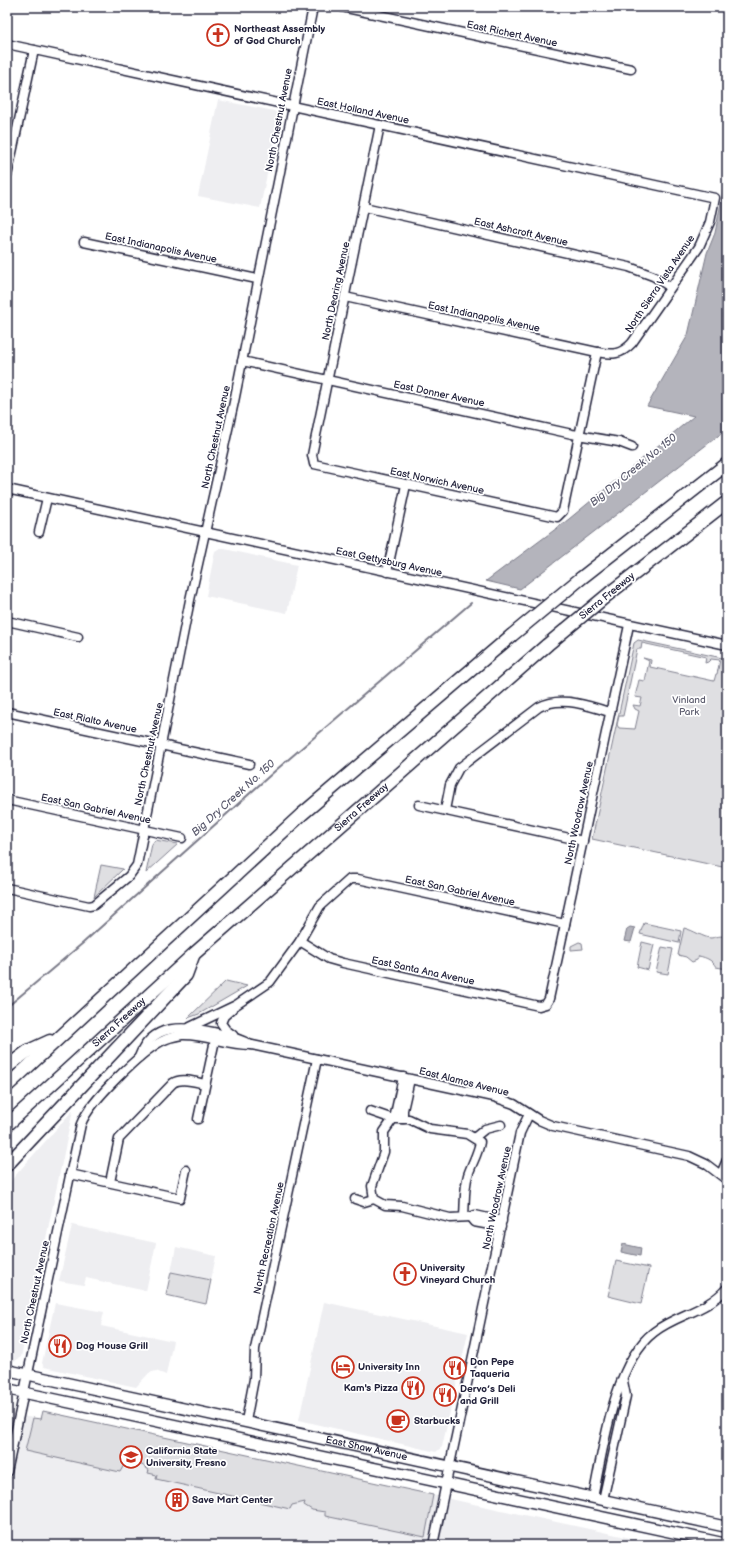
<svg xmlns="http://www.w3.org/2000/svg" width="734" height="1552" viewBox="0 0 734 1552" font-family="'Balsamiq Sans',sans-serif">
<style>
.built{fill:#eeeef1}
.green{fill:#dfdfe2;stroke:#80808e;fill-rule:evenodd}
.water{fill:#b4b4bc;stroke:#7a7a88}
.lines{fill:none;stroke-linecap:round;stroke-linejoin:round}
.stream{stroke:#7a7a88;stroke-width:2}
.minor-casing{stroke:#22223b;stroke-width:11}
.major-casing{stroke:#22223b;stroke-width:13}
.highway-casing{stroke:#22223b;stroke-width:15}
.minor{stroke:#fff;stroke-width:8}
.major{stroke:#fff;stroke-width:10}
.highway{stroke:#fff;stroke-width:12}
.highway-bridge-casing{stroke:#22223b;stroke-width:15;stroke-linecap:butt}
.highway-bridge{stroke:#fff;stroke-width:12}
.labels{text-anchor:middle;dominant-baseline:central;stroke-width:3.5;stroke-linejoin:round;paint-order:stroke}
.poi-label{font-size:10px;font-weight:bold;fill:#22223b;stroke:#fff;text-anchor:start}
.street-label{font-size:10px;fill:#22223b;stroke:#fff}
.park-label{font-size:10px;fill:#5b5b6d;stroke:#fff}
.water-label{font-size:11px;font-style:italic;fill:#5c5c6f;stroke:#fff}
</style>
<rect width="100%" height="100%" fill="#fff"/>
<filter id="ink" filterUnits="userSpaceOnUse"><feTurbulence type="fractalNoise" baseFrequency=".025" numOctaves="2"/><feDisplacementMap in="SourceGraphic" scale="8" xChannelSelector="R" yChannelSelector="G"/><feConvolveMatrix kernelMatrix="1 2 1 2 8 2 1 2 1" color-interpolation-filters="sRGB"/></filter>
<g filter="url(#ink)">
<g class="built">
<polygon points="218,100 274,111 279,116 260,208 198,196"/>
<polygon points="220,548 297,565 287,613 206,596 215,551"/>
<polygon points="73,1110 21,1357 15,1361 7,1359 7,1185"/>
<polygon points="72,1225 156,1243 146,1291 86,1278 84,1285 59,1281"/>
<polygon points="176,1247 216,1256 211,1280 171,1272"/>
<polygon points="324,1302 468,1333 442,1447 436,1452 299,1420"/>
<polygon points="55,1303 104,1312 101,1326 173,1341 166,1375 156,1371 149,1373 136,1387 44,1367 42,1363"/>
<polygon points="43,1411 663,1545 7,1545 7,1414 41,1419"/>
</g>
<g class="green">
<path d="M638 640 727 659V868L592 839 634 643ZM642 643 706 657 705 663 708 662 711 659 720 660 717 674H716L714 681 650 667 651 660 643 658 649 661 645 681 639 680 635 697 642 698 640 706 633 705 635 709 639 711 635 729 619 728 617 725 619 716H623L637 649H641Z"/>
<polygon points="155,840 178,844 146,873 152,844"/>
<polygon points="101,865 123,869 94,897"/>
<polygon points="644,923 681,931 679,943 640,934"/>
<path d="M684 928C693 930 704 938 711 938 718 937 719 935 727 937V969L716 967C712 960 707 958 699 956L697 960 692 962 686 957 678 955Z"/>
<polygon points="579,942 582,943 583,949 571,950 571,946"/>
<polygon points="642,942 654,945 648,970 637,967"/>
<polygon points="662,947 673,949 668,974 656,972"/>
<polygon points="226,981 247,986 199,1014 188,1018"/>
<polygon points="616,1261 649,1268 641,1304 608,1296"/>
<polygon points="171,1272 211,1280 206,1304 166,1295"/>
<polygon points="43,1411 433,1495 425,1537 325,1516 325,1512 312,1510 304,1505 305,1502 292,1505 290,1509 156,1479 157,1475 148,1473 149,1470 142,1465 124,1465 120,1472 25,1451 33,1418 41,1419"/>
</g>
<g class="water">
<polygon points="727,173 727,429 520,589 486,581 569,519 694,416 647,406 688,335 707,253 715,233"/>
<polygon points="630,927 635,928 631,942 624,941 627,929"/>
<polygon points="623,1244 641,1248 640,1256 621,1252"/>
</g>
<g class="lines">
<polyline class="stream" points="7,1007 83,943 276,770 471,603"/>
<g class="minor-casing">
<g id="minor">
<polyline points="342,7 631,69"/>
<path d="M7 44 715 198 710 222 699 247 632 343C621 355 612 355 597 352L345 297"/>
<polyline points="380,125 312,455 314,464 557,517 563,511 597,352"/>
<polyline points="7,176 34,50"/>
<polyline points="364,207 629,267 653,276 670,287"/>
<polyline points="84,242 257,279"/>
<polyline points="242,361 572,434 619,442 632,447"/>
<polyline points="7,489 727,645"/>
<polyline points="39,532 47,498"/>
<polyline points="387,572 406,485"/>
<polyline points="7,621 78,637"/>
<polyline points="7,712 249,764"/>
<polyline points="7,800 182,838"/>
<polyline points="419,805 583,841"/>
<path d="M445 810 450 785 459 768 539 707C561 695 588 706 610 712"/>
<polyline points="7,888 89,906 94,905 129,876 137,865 190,600 234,402 313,7"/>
<polyline points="300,941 329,959 343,963 539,1006 546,1004 549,999 629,625"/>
<polyline points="232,1009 224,1016 221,1023 226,1030 233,1035"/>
<polyline points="190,1027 236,1005 270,982 300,941 320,906 350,879 358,879 565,924"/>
<path d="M139 1057C152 1023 183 1026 213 1032 227 1035 239 1038 251 1045"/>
<polyline points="370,1111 393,1119"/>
<polyline points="198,1119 215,1040"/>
<polyline points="394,1119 403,1077"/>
<polyline points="403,1119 403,1110 410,1079"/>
<polyline points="474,1138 485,1129 501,1125"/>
<polyline points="70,1174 180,1198 186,1170"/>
<polyline points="721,1174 727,1160"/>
<path d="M110 1182 119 1139 173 1083C181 1077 196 1082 205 1084"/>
<polyline points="355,1199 364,1202 374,1199"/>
<path d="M464 1216C465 1203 464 1188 468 1175 472 1163 478 1154 480 1142L467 1134 430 1129 409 1119H393L384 1132V1152L372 1186 374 1199 385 1205 402 1206 450 1218 470 1217"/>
<polyline points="501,1227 474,1222 470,1217 475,1215 502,1221"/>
<polyline points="246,1421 254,1379 255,1349 317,1059"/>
<path d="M7 1472 81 1124C90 1101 141 1052 162 1041 168 1038 175 1036 182 1035 206 1034 228 1046 252 1045L494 1097 514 1104 539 1120 553 1126 689 1156 706 1164 727 1180"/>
<path d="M593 1498C603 1450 614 1362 654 1332 677 1314 706 1312 727 1288"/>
<polyline points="603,1500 626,1396 623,1381"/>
<polyline points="433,1545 520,1133 529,1114"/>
</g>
</g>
<g class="major-casing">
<g id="major">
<path id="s1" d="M7 1370 727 1527"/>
<polyline points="7,1389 727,1544"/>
</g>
</g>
<g class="highway-casing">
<g id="highway">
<polyline points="580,579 727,464"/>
<polyline points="611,592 727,502"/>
<polyline points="7,1067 28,1051 50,1041"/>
<polyline points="7,1086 301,815 511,636"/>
<path id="s2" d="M7 1125 195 953 547 645"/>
<polyline points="7,1165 186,975 193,956"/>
</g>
</g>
<use href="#minor" class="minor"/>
<use href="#major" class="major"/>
<use href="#highway" class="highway"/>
<g class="highway-bridge-casing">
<g id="highway-bridge">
<polyline points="511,636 580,579"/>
<polyline points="547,645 611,592"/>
</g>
</g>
<use href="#highway-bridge" class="highway-bridge"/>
</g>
</g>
<defs>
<g id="church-ring" transform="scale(1.15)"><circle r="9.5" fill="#fff" stroke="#c8321e" stroke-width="1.5"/><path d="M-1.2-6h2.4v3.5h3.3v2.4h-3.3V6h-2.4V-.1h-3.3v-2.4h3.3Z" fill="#c8321e"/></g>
<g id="restaurant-ring" transform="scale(1.15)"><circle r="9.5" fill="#fff" stroke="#c8321e" stroke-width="1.5"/><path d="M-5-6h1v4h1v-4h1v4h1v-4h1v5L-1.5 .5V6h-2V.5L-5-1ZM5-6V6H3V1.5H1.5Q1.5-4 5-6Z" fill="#c8321e"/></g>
<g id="hotel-ring" transform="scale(1.15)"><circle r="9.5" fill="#fff" stroke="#c8321e" stroke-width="1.5"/><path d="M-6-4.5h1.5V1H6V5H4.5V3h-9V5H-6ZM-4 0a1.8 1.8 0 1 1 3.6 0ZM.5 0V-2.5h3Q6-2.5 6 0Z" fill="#c8321e"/></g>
<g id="cafe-ring" transform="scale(1.15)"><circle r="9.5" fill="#fff" stroke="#c8321e" stroke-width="1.5"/><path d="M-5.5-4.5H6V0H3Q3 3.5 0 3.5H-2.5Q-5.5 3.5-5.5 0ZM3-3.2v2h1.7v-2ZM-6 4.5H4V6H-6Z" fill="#c8321e"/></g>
<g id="university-ring" transform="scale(1.15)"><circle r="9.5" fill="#fff" stroke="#c8321e" stroke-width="1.5"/><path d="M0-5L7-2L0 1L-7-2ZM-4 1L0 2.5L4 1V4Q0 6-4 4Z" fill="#c8321e"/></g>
<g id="building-ring" transform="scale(1.15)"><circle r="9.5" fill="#fff" stroke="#c8321e" stroke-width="1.5"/><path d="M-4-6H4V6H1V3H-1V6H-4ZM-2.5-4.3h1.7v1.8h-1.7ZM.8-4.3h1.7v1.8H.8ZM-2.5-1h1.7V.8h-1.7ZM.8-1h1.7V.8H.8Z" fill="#c8321e"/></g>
</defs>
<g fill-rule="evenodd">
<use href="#church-ring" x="218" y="35"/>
<use href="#church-ring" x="405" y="1274"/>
<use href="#restaurant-ring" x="60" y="1346"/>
<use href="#hotel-ring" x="343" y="1367"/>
<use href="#restaurant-ring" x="455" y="1368"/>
<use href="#restaurant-ring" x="413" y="1388"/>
<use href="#restaurant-ring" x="445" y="1395"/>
<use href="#cafe-ring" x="398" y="1421"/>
<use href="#university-ring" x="131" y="1457"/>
<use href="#building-ring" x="177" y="1500"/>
</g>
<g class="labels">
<g class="poi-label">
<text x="234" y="29">Northeast Assembly<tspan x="234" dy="12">of God Church</tspan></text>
<text x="420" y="1268">University<tspan x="420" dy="12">Vineyard Church</tspan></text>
<text x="76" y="1346">Dog House Grill</text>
<text x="470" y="1362">Don Pepe<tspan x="470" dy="12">Taqueria</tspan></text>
<text x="358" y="1367">University Inn</text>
<text x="398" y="1388" text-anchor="end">Kam's Pizza</text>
<text x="460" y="1389">Dervo’s Deli<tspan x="460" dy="12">and Grill</tspan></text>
<text x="414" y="1421">Starbucks</text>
<text x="146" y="1451">California State<tspan x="146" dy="12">University, Fresno</tspan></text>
<text x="192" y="1500">Save Mart Center</text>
</g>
<g class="street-label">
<text transform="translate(512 34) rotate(12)">East Richert Avenue</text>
<text transform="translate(363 111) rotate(12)">East Holland Avenue</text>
<text transform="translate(279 120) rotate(-79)">North Chestnut Avenue</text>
<text transform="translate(521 232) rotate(13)">East Ashcroft Avenue</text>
<text transform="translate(161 248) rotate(12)">East Indianapolis Avenue</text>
<text transform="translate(660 284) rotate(-56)">North Sierra Vista Avenue</text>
<text transform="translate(336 291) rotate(-78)">North Dearing Avenue</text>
<text transform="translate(484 317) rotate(12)">East Indianapolis Avenue</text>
<text transform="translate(439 394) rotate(12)">East Donner Avenue</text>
<text transform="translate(216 437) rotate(-78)">North Chestnut Avenue</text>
<text transform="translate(437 481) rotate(12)">East Norwich Avenue</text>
<text transform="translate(389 562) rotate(12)">East Gettysburg Avenue</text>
<text transform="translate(607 596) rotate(-39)">Sierra Freeway</text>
<text transform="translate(95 721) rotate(12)">East Rialto Avenue</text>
<text transform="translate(149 754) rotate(-78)">North Chestnut Avenue</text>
<text stroke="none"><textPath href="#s2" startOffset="476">Sierra Freeway</textPath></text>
<text transform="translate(96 809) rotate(12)">East San Gabriel Avenue</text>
<text transform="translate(579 813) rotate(-78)">North Woodrow Avenue</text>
<text transform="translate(460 891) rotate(12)">East San Gabriel Avenue</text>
<text transform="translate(423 971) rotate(12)">East Santa Ana Avenue</text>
<text stroke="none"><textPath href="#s2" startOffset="152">Sierra Freeway</textPath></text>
<text transform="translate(464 1082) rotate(14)">East Alamos Avenue</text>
<text transform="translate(497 1198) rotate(-78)">North Woodrow Avenue</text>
<text transform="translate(269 1238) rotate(-78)">North Recreation Avenue</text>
<text transform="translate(35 1292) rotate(-78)">North Chestnut Avenue</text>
<text stroke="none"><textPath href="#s1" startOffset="368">East Shaw Avenue</textPath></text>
</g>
<g class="park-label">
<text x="689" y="700">Vinland<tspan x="689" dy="12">Park</tspan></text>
</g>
<g class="water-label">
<text transform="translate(633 470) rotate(-39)">Big Dry Creek No. 150</text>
<text transform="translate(233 798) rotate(-42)">Big Dry Creek No. 150</text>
</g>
</g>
<rect width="734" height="1552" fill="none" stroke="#fff" stroke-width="24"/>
<rect x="12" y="12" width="710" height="1528" fill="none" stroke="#22223b" stroke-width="1.5" filter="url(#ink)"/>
</svg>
